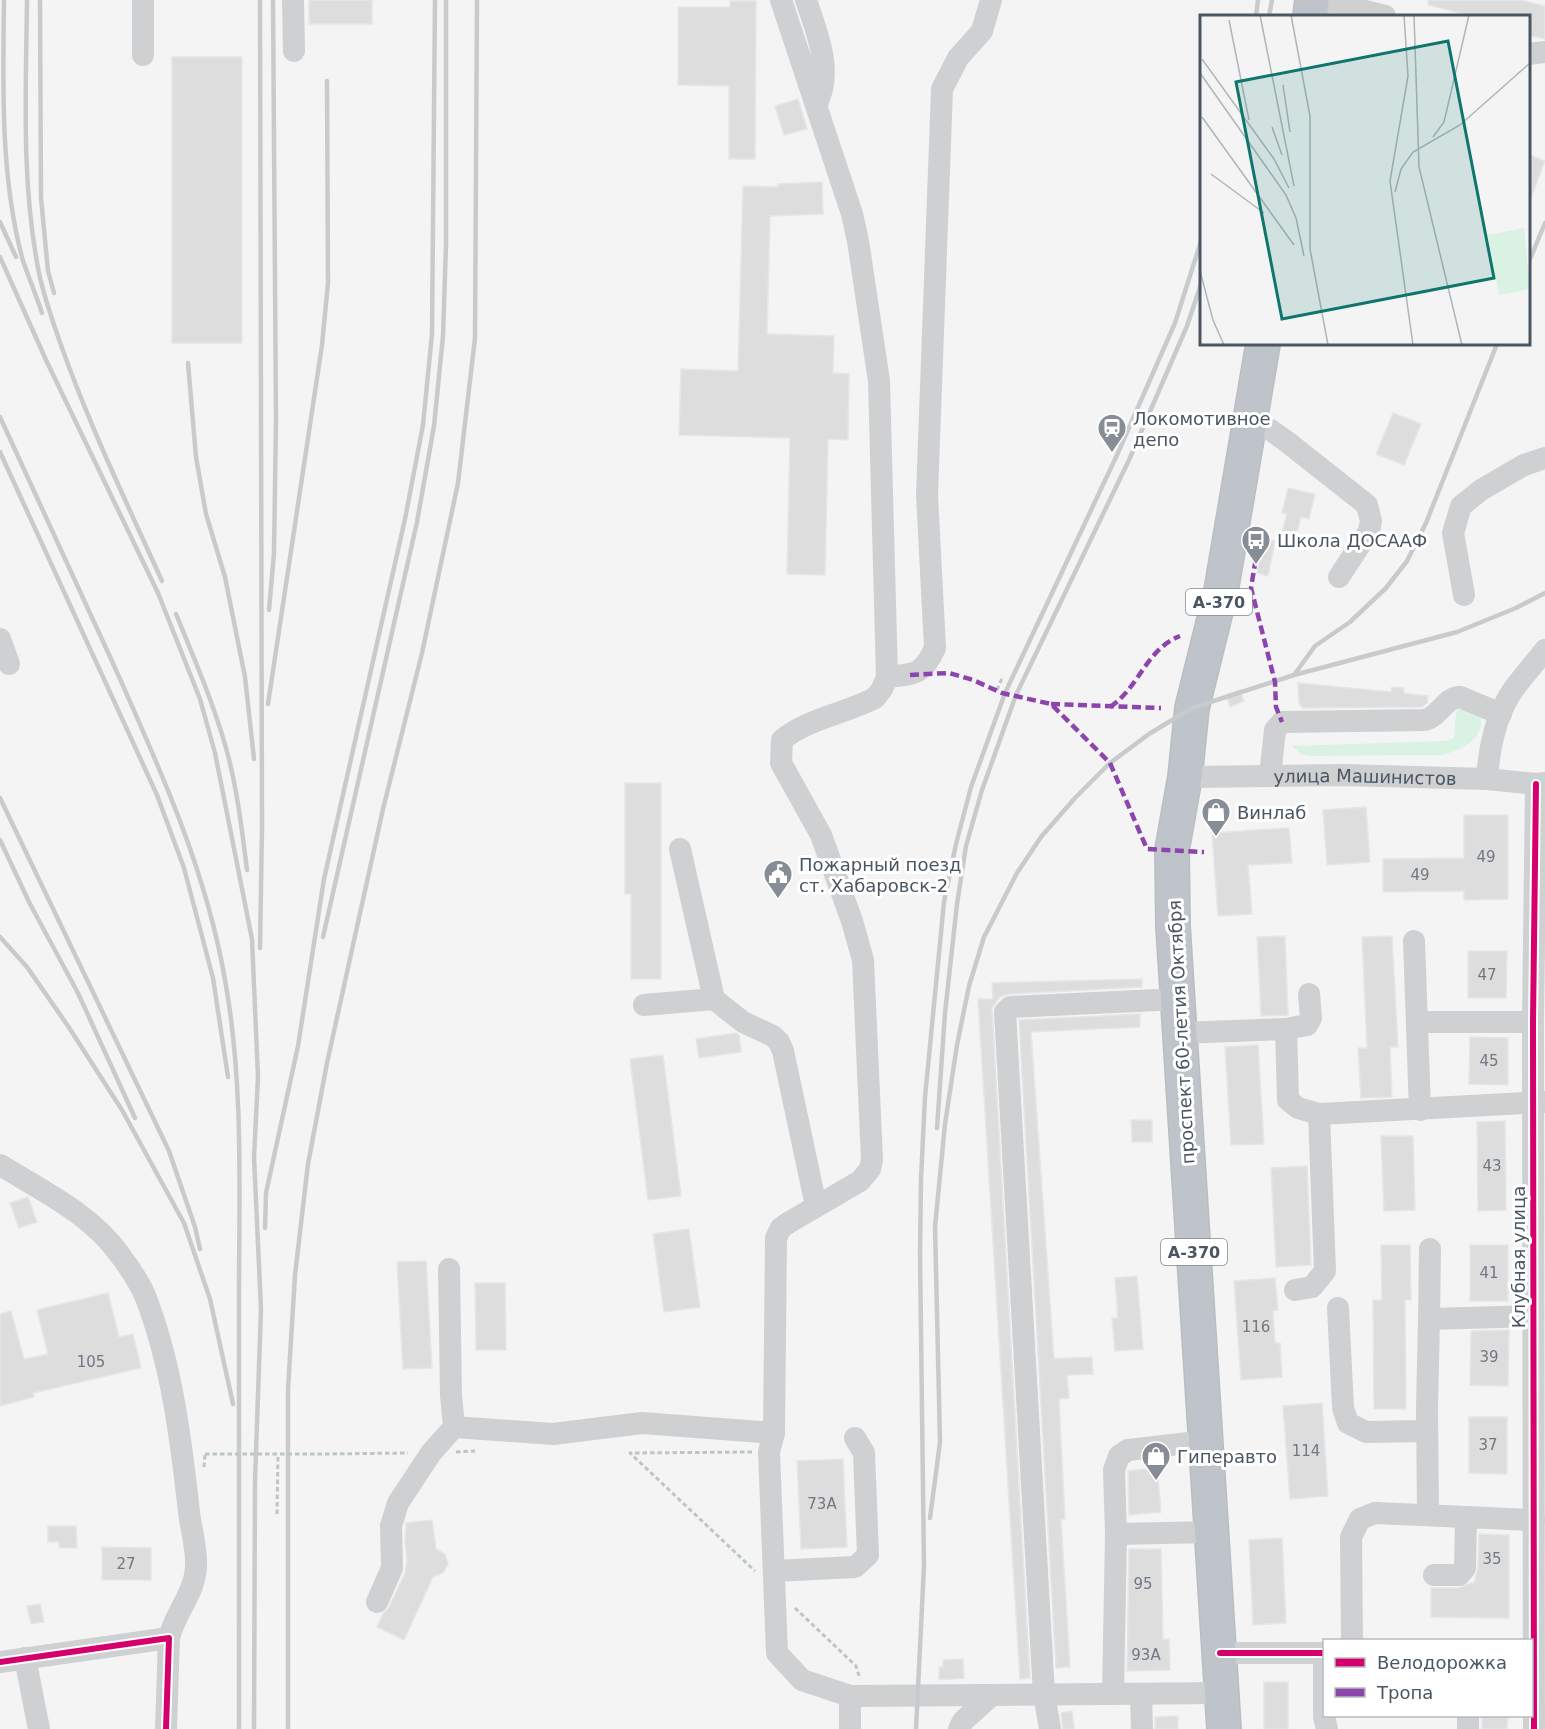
<svg xmlns="http://www.w3.org/2000/svg" width="1545" height="1729" viewBox="0 0 1545 1729" font-family="'DejaVu Sans',sans-serif">
<style>
.green{fill:#d9f2e3}
.building{fill:#ddddde;stroke:#e5e6e7;stroke-width:1.5}
.lines{fill:none;stroke-linecap:round;stroke-linejoin:round}
.highway-casing{stroke:#b9bec3;stroke-width:36}
.path{stroke:#bcc7c4;stroke-width:3;stroke-dasharray:4.5 3;stroke-linecap:butt}
.minor{stroke:#ced0d2;stroke-width:22}
.highway{stroke:#bec4c9;stroke-width:33}
.rail{stroke:#c9cacc;stroke-width:4.5}
.path-bridge{stroke:#bcc7c4;stroke-width:3;stroke-dasharray:4.5 3;stroke-linecap:butt}
.quiet{stroke:#8e44ad;stroke-width:4.5;stroke-dasharray:9 4.5;stroke-linecap:butt}
.cycleway-casing{stroke:#fff;stroke-width:10}
.cycleway{stroke:#d6006c;stroke-width:6}
.labels{text-anchor:middle;dominant-baseline:central;stroke-width:6;stroke-linejoin:round;paint-order:stroke}
.number-label{font-size:15px;fill:#707881}
.shield{fill:#fff;stroke:#808990;stroke-width:1.5}
.shield-label{font-size:16px;font-weight:bold;fill:#4a5661}
.poi-label{font-size:18px;fill:#4a5661;stroke:#fff;text-anchor:start}
.street-label{font-size:18px;fill:#4a5661;stroke:#fff}
.inset-road{fill:none;stroke:#b0b5b9;stroke-width:1.5}
.view{fill:#0f766e;fill-opacity:0.15;stroke:#0f766e;stroke-width:3}
.inset-edge{fill:none;stroke:#4a5661;stroke-width:3}
</style>
<rect width="100%" height="100%" fill="#f4f4f4"/>
<path class="green" d="M1458 708 1480 715C1487 738 1460 751 1442 755L1311 756 1301 754 1292 746 1446 741 1454 738 1456 714Z"/>
<g class="building">
<rect x="309" y="0" width="63" height="24"/>
<polygon points="1428,0 1520,0 1545,6 1545,39 1528,35 1528,16 1468,16 1468,15 1428,5"/>
<polygon points="730,1 756,1 755,159 729,159 729,86 678,85 678,7 730,7"/>
<rect x="172" y="57" width="70" height="286"/>
<polygon points="798,99 807,129 784,135 775,106"/>
<polygon points="1528,154 1545,161 1529,203 1528,203"/>
<polygon points="822,182 823,214 770,216 767,334 834,336 833,373 849,374 848,440 828,439 825,575 787,574 790,438 679,435 681,369 738,371 743,186 778,187 778,184"/>
<polygon points="1393,413 1421,424 1404,465 1376,454"/>
<polygon points="1288,488 1315,494 1309,519 1301,517 1294,543 1280,540 1287,514 1282,513"/>
<polygon points="1263,539 1275,541 1268,576 1257,573"/>
<polygon points="1298,683 1391,692 1392,687 1404,688 1404,693 1428,696 1427,703 1422,707 1302,708 1299,702"/>
<polygon points="1240,690 1244,701 1230,707 1226,695"/>
<polygon points="625,783 661,783 661,979 631,979 631,894 625,894"/>
<polygon points="1366,807 1370,862 1327,865 1323,810"/>
<polygon points="1464,815 1508,815 1508,899 1464,900 1464,891 1383,892 1383,859 1464,858"/>
<polygon points="1289,828 1292,863 1248,865 1252,914 1218,916 1212,833"/>
<polygon points="1285,936 1288,1015 1261,1016 1257,937"/>
<polygon points="1392,936 1398,1047 1390,1047 1392,1097 1361,1098 1358,1048 1367,1048 1362,937"/>
<polygon points="1468,951 1507,951 1506,998 1468,998"/>
<polygon points="1142,979 1142,987 1009,994 1000,997 992,1008 1030,1678 1020,1679 978,999 993,999 992,983"/>
<polygon points="1140,1014 1140,1027 1031,1032 1054,1359 1092,1357 1093,1374 1067,1375 1069,1398 1059,1399 1065,1519 1061,1519 1070,1667 1056,1668 1019,1020"/>
<polygon points="736,1033 739,1035 741,1052 699,1058 696,1039"/>
<polygon points="1470,1037 1508,1038 1508,1085 1469,1084"/>
<polygon points="1258,1045 1264,1144 1231,1145 1225,1047"/>
<polygon points="663,1055 681,1196 648,1200 630,1059"/>
<polygon points="1131,1120 1152,1120 1152,1142 1132,1142"/>
<polygon points="1505,1121 1506,1210 1478,1211 1477,1122"/>
<polygon points="1381,1136 1413,1136 1415,1210 1384,1211"/>
<polygon points="1307,1166 1311,1265 1276,1267 1271,1168"/>
<polygon points="28,1197 37,1222 19,1228 10,1203"/>
<polygon points="689,1229 700,1307 664,1312 653,1234"/>
<polygon points="1381,1245 1410,1245 1411,1300 1405,1300 1406,1409 1374,1409 1373,1300 1382,1300"/>
<rect x="1470" y="1245" width="38" height="56"/>
<polygon points="426,1261 432,1368 403,1369 397,1262"/>
<polygon points="1137,1276 1143,1349 1115,1351 1112,1318 1118,1318 1115,1278"/>
<polygon points="1275,1278 1278,1310 1273,1311 1275,1343 1280,1343 1282,1377 1241,1380 1234,1281"/>
<polygon points="475,1283 505,1283 506,1350 476,1350"/>
<polygon points="108,1293 119,1337 133,1334 141,1368 33,1393 34,1397 0,1406 0,1314 11,1311 24,1359 48,1354 37,1310"/>
<polygon points="1509,1330 1508,1386 1470,1385 1471,1331"/>
<polygon points="1322,1403 1328,1496 1290,1499 1283,1406"/>
<polygon points="1469,1417 1507,1417 1507,1474 1469,1473"/>
<polygon points="843,1459 847,1547 801,1549 797,1461"/>
<polygon points="1157,1468 1161,1512 1129,1515 1128,1471"/>
<polygon points="432,1520 436,1549 445,1554 448,1564 443,1573 433,1577 404,1640 377,1627 383,1614 389,1607 405,1573 407,1560 405,1543 406,1523"/>
<polygon points="48,1526 76,1526 77,1548 59,1548 59,1542 48,1542"/>
<polygon points="1479,1534 1509,1535 1509,1618 1431,1617 1431,1588 1459,1588 1470,1583 1474,1583 1478,1568"/>
<polygon points="1282,1538 1286,1623 1253,1625 1249,1540"/>
<polygon points="102,1547 151,1548 151,1580 102,1580"/>
<polygon points="1129,1549 1161,1549 1163,1639 1169,1639 1170,1670 1127,1671"/>
<polygon points="40,1604 44,1622 31,1624 27,1606"/>
<polygon points="963,1659 964,1678 939,1680 939,1667 943,1667 943,1660"/>
<rect x="1264" y="1682" width="24" height="47"/>
<polygon points="1072,1711 1074,1729 1063,1729 1061,1713"/>
<polygon points="1178,1716 1178,1729 1155,1729 1155,1717"/>
<polygon points="1482,1716 1508,1716 1507,1729 1482,1729"/>
</g>
<g class="lines">
<g class="highway-casing">
<g id="highway">
<polyline points="1310,16 1312,0"/>
<polyline points="1224,1729 1173,926 1172,850 1185,777 1192,708 1221,591 1263,344"/>
</g>
</g>
<g class="path">
<polyline points="997,690 1002,678"/>
<polyline points="456,1452 475,1451"/>
<polyline points="752,1452 630,1453 755,1571"/>
<polyline points="325,1454 408,1453"/>
<polyline points="204,1467 205,1454"/>
<polyline points="277,1514 278,1454"/>
<polyline points="795,1608 856,1666 860,1679"/>
</g>
<g class="minor">
<polyline points="143,0 143,55"/>
<polyline points="293,0 294,51"/>
<path d="M781 0 852 214 858 241 879 381 887 677 882 689 875 698C844 714 809 718 782 740L781 763 821 835 852 921 863 960 872 1160 870 1169 860 1181 788 1223 781 1228 776 1238 774 1433 769 1452 777 1653 802 1680 850 1696 1222 1693"/>
<path d="M806 0C817 33 834 72 816 105"/>
<polyline points="1322,0 1385,16"/>
<polyline points="1528,54 1545,52"/>
<polyline points="1250,426 1269,429 1286,441 1367,505 1371,521 1369,531 1339,577"/>
<polyline points="1464,595 1453,533 1461,506 1481,490 1524,465 1545,458"/>
<polyline points="0,639 9,664"/>
<path d="M887 677C915 674 923 675 935 648L927 495 942 89 958 58 982 31 991 0"/>
<path d="M1270 776 1275 730 1282 722 1425 720C1441 715 1445 697 1460 697L1501 714"/>
<path id="s1" d="M1185 777 1344 775 1487 779 1536 784 1545 783"/>
<path d="M1487 779C1489 749 1495 716 1513 690 1523 676 1535 663 1545 650"/>
<polyline points="680,849 714,999 743,1022 773,1036 779,1042 783,1051 816,1206"/>
<polyline points="1414,941 1420,1110"/>
<polyline points="644,1005 714,999"/>
<polyline points="1417,1022 1533,1022"/>
<polyline points="1286,1029 1307,1025 1311,1018 1309,994"/>
<polyline points="1181,1033 1286,1029 1288,1100 1298,1108 1319,1114"/>
<path d="M0 1165C41 1190 91 1214 120 1255 129 1267 140 1283 146 1298 172 1366 181 1440 189 1512 191 1529 197 1549 196 1566 195 1594 175 1612 169 1638L166 1729"/>
<polyline points="1430,1249 1429,1319 1533,1316"/>
<polyline points="1295,1290 1312,1287 1325,1271 1319,1114 1545,1102"/>
<polyline points="1338,1308 1343,1408 1348,1423 1366,1432 1427,1431"/>
<polyline points="454,1427 553,1434 642,1423 774,1433"/>
<polyline points="1428,1515 1427,1408 1429,1319"/>
<polyline points="1116,1534 1212,1532"/>
<polyline points="774,1571 855,1567 868,1555 864,1453 855,1438"/>
<polyline points="1434,1575 1459,1575 1465,1568 1466,1517 1534,1520"/>
<polyline points="377,1602 392,1568 391,1526 398,1503 431,1453 454,1427 451,1395 449,1269"/>
<polyline points="1352,1640 1351,1537 1360,1519 1375,1513 1466,1517"/>
<polyline points="1220,1653 1324,1653"/>
<polyline points="1324,1653 1324,1717 1327,1729"/>
<polyline points="25,1658 39,1729"/>
<polyline points="0,1662 169,1638"/>
<polyline points="1113,1694 1116,1534 1114,1470 1119,1456 1128,1450 1206,1441"/>
<polyline points="1141,1694 1142,1729"/>
<polyline points="850,1729 850,1696"/>
<polyline points="959,1729 963,1721 992,1695"/>
<polyline points="1050,1729 1044,1694 1005,1012 1010,1007 1178,999"/>
<polyline points="1468,1729 1468,1716"/>
<polyline points="1534,1729 1533,1022 1536,784"/>
</g>
<use href="#highway" class="highway"/>
<g class="rail">
<path d="M4 0C3 86 0 177 23 261 29 278 36 295 42 313"/>
<path d="M27 0C26 91 21 183 39 273 45 302 56 331 66 359 94 435 129 508 162 581"/>
<polyline points="40,0 41,198 48,271 54,293"/>
<polyline points="1256,16 1258,0"/>
<polyline points="1269,16 1272,0"/>
<polyline points="0,222 16,257"/>
<polyline points="0,257 46,360 158,593 200,699 215,753 252,939 258,1077 254,1157 261,1309 255,1480 254,1729"/>
<polyline points="1528,264 1545,223"/>
<polyline points="188,363 196,457 206,514 225,577 245,677 254,759"/>
<path d="M0 417C37 498 74 579 111 659 157 762 206 868 225 980 244 1084 239 1193 239 1299 238 1443 240 1586 239 1729"/>
<polyline points="0,452 157,795 184,868 213,978 228,1077"/>
<polyline points="269,610 274,553 276,420 273,0"/>
<path d="M176 614C194 658 213 702 226 748 237 787 242 830 247 870"/>
<polyline points="1294,675 1315,646 1350,622 1386,588 1407,561 1426,523 1497,344"/>
<polyline points="268,704 322,345 328,283 327,81"/>
<polyline points="0,798 169,1151 195,1227 200,1249"/>
<polyline points="0,840 30,904 78,993 135,1118"/>
<polyline points="0,937 27,967 68,1026 122,1110 184,1223 210,1299 233,1404"/>
<polyline points="323,937 417,522 434,426 443,336 446,244 446,0"/>
<polyline points="260,948 262,827 260,0"/>
<polyline points="937,1128 945,1013 957,904 966,846 982,790 1016,695 1129,460 1187,326 1202,281"/>
<polyline points="265,1228 266,1193 298,1046 324,879 405,519 423,425 432,334 435,0"/>
<polyline points="930,1518 940,1442 935,1227 945,1124 957,1045 969,986 984,937 1017,873 1041,837 1075,798 1110,763 1149,734 1192,708 1294,675 1457,632 1516,608 1545,593"/>
<polyline points="288,1729 288,1389 295,1275 308,1164 327,1063 383,809 422,653 458,483 475,338 477,0"/>
<polyline points="916,1729 924,1566 920,1253 921,1179 925,1097 944,902 956,844 971,787 1005,693 1117,455 1175,323 1202,238"/>
</g>
<polyline class="path-bridge" points="205,1454 325,1454"/>
<g class="quiet">
<polyline points="1260,533 1251,588 1275,682 1276,707 1282,722"/>
<polyline points="910,675 949,673 973,680 1002,693 1051,704 1110,763 1147,849 1204,852"/>
<polyline points="1051,704 1161,708"/>
<path d="M1110 707C1139 688 1146 649 1180 636"/>
</g>
<g class="cycleway-casing">
<g id="cycleway">
<polyline points="1220,1653 1324,1653"/>
<polyline points="0,1662 169,1638 166,1729"/>
<polyline points="1534,1729 1533,1022 1536,784"/>
</g>
</g>
<use href="#cycleway" class="cycleway"/>
</g>
<defs>
<g id="station-pin" transform="scale(1.5)"><path d="M0 17L-7.5 6A9.5 9.5 0 1 1 7.5 6Z" fill="#868d94" stroke="#fff"/><path d="M-3-6H3Q5-6 5-4V2Q5 4 3 4L4.5 6H3L1.5 4h-3L-3 6H-4.5L-3 4Q-5 4-5 2V-4Q-5-6-3-6ZM-3.5-4v3h7v-3ZM-3.5 1v1.5H-2V1ZM2 1v1.5H3.5V1Z" fill="#fff"/></g>
<g id="bus-pin" transform="scale(1.5)"><path d="M0 17L-7.5 6A9.5 9.5 0 1 1 7.5 6Z" fill="#868d94" stroke="#fff"/><path d="M-5-6H5V4H4V6H2V4H-2V6H-4V4H-5ZM-3.5-4V0h7V-4ZM-3.5 1.2v1.5H-2V1.2ZM2 1.2v1.5H3.5V1.2Z" fill="#fff"/></g>
<g id="shop-pin" transform="scale(1.5)"><path d="M0 17L-7.5 6A9.5 9.5 0 1 1 7.5 6Z" fill="#868d94" stroke="#fff"/><path d="M-5-2.5h2.3a2.7 3.5 0 0 1 5.4 0H5L5.5 6h-11ZM-1.5-2.5h3a1.5 2.3 0 0 0-3 0Z" fill="#fff"/></g>
<g id="civic-pin" transform="scale(1.5)"><path d="M0 17L-7.5 6A9.5 9.5 0 1 1 7.5 6Z" fill="#868d94" stroke="#fff"/><path d="M-.6-6.5H3V-4.5H.6V-3L4-1V1h2V6H-6V1h2V-1L-.6-3ZM-1.2 2.5V6h2.4V2.5Z" fill="#fff"/></g>
</defs>
<g fill-rule="evenodd">
<use href="#station-pin" x="1112" y="428"/>
<use href="#bus-pin" x="1256" y="540"/>
<use href="#shop-pin" x="1216" y="812"/>
<use href="#civic-pin" x="778" y="874"/>
<use href="#shop-pin" x="1156" y="1456"/>
</g>
<g class="labels">
<g class="number-label">
<text x="1486" y="857">49</text>
<text x="1420" y="875">49</text>
<text x="1487" y="975">47</text>
<text x="1489" y="1061">45</text>
<text x="1492" y="1166">43</text>
<text x="1489" y="1273">41</text>
<text x="1256" y="1327">116</text>
<text x="1489" y="1357">39</text>
<text x="91" y="1362">105</text>
<text x="1488" y="1445">37</text>
<text x="1306" y="1451">114</text>
<text x="822" y="1504">73А</text>
<text x="1492" y="1559">35</text>
<text x="126" y="1564">27</text>
<text x="1143" y="1584">95</text>
<text x="1146" y="1655">93А</text>
</g>
<g class="shield">
<rect x="1186" y="589" width="66" height="26" rx="4.5"/>
<rect x="1161" y="1239" width="66" height="26" rx="4.5"/>
</g>
<g class="shield-label">
<text x="1219" y="602">А-370</text>
<text x="1194" y="1252">А-370</text>
</g>
<g class="poi-label">
<text x="1133" y="418">Локомотивное<tspan x="1133" dy="21">депо</tspan></text>
<text x="1277" y="540">Школа ДОСААФ</text>
<text x="1237" y="812">Винлаб</text>
<text x="799" y="864">Пожарный поезд<tspan x="799" dy="21">ст. Хабаровск-2</tspan></text>
<text x="1177" y="1456">Гиперавто</text>
</g>
<g class="street-label">
<text stroke="none"><textPath href="#s1" startOffset="180">улица Машинистов</textPath></text>
<text transform="translate(1181 1032) rotate(-93)">проспект 60-летия Октября</text>
<text transform="translate(1518 1257) rotate(-90)">Клубная улица</text>
</g>
</g>
<g transform="translate(1200 15)">
<rect width="330" height="330" fill="#f4f4f4"/>
<path d="M324 213 330 274 299 280 288 220Z" fill="#d9f2e3"/>
<path class="inset-road" d="M60 0 94 171M91 0 110 101V234L128 330M204 0 208 61 190 166 213 330M214 0 219 152 262 330M29 5 49 105M2 44 74 144 89 173M0 58 86 180 96 203 104 241M83 70 90 117M2 102 94 230M72 112 82 140M233 122 244 107 269 0M11 159 64 198M195 177 201 154 213 137 260 110 330 48M0 256 13 305 24 330"/>
<path class="view" d="M248 26 294 263 82 304 36 67Z"/>
<rect width="330" height="330" class="inset-edge"/>
</g>
<rect x="1323" y="1639" width="210" height="78" fill="#ffffff" stroke="#b7bbc0" stroke-width="1.5"/>
<rect x="1335" y="1658" width="30" height="9" fill="#d6006c" stroke="#b7bbc0" stroke-width="1.5"/>
<text x="1377" y="1669" font-size="18" fill="#4a5661">Велодорожка</text>
<rect x="1335" y="1688" width="30" height="9" fill="#8e44ad" stroke="#b7bbc0" stroke-width="1.5"/>
<text x="1377" y="1699" font-size="18" fill="#4a5661">Тропа</text>
</svg>
